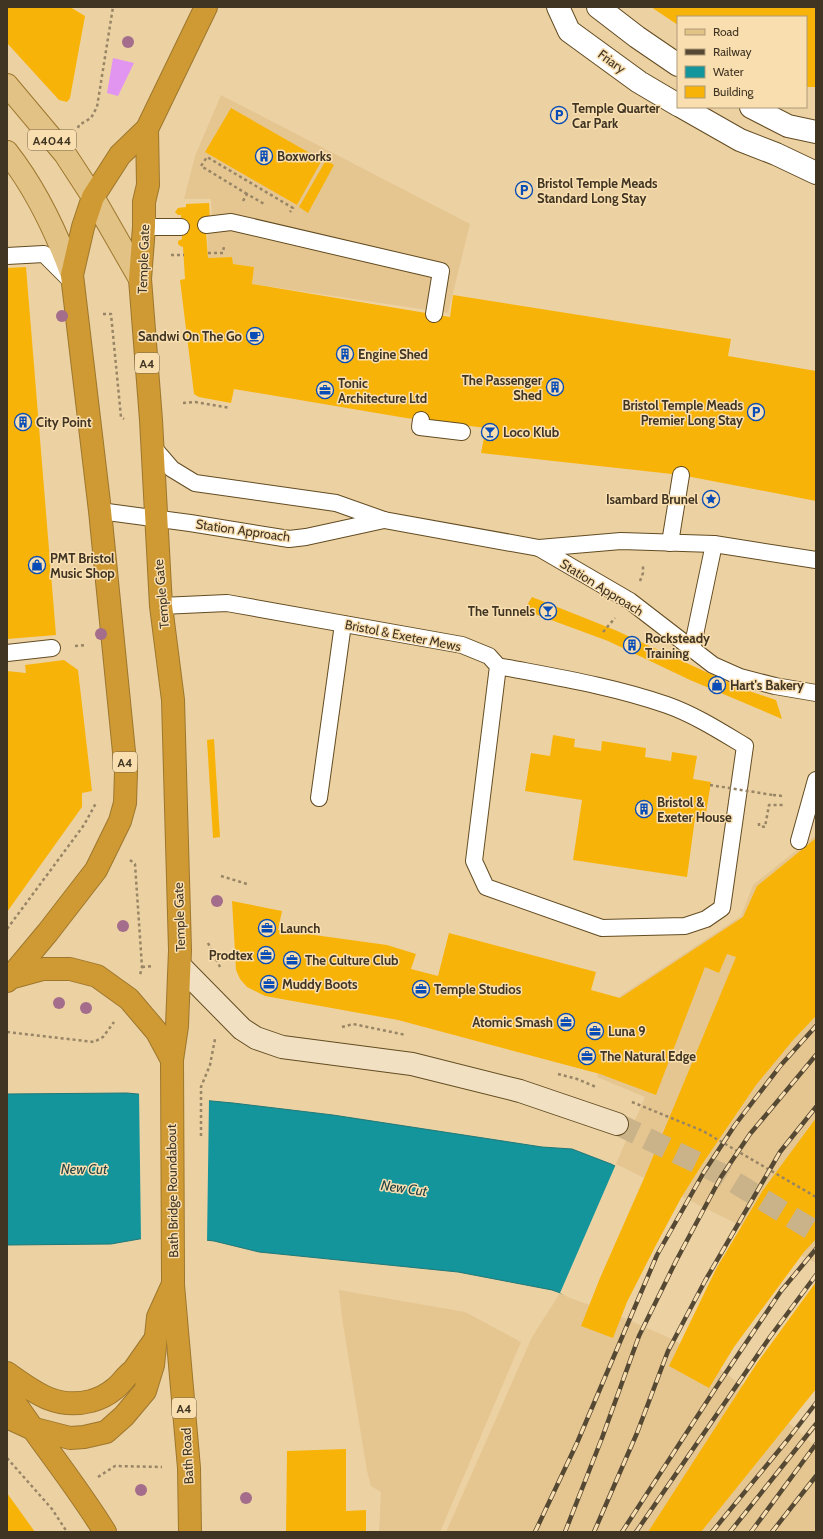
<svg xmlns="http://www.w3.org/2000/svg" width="823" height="1539" viewBox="0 0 823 1539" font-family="Cabin,sans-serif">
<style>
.built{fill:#e5c691}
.green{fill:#e195f1}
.water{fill:#14949b;stroke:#217877}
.pier{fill:#ecd1a3}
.building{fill:#f8b309}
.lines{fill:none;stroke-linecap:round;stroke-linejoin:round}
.secondary-tunnel{stroke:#cab289;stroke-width:22;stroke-dasharray:22 11;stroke-linecap:butt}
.lane-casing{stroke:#634c22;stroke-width:18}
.street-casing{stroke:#634c22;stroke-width:24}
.secondary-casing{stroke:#634c22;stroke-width:24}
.primary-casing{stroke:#9d772d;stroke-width:24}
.highway-casing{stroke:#9d772d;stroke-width:24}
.path{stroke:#988565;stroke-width:2.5;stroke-dasharray:3 3;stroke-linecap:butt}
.lane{stroke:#fff;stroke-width:16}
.street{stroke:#fff;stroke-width:22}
.secondary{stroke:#f1e1c2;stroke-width:22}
.primary{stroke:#e2c285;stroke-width:22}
.highway{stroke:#cf9a33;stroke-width:22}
.rail-casing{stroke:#564933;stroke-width:4.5}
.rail{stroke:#f9deb0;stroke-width:3;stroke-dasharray:9;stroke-linecap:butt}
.path-bridge{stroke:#988565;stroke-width:2.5;stroke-dasharray:3 3;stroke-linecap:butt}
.tree{fill:#a46d8b}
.labels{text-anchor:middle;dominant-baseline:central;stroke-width:3;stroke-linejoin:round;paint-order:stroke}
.shield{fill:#f9deb0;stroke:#78684d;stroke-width:1}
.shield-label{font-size:12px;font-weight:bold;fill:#403523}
.street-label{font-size:13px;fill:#403523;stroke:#f9deb0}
.poi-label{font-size:13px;font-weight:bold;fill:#403523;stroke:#f9deb0;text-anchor:start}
.water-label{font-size:14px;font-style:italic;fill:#224446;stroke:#f9deb0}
</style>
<rect width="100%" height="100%" fill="#ecd1a3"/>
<g class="built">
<polygon points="221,95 470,224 448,313 252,284 254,267 233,264 232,257 208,258 207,221 212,220 211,199 184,199 195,156"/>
<polygon points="816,835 816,1532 446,1532 532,1337 560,1293 645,1097 597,1077 620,996 741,916 753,885"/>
<polygon points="339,1290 465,1312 521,1342 440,1532 379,1532 381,1492 371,1486 367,1471 342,1318"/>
</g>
<polygon class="green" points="113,58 134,63 118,96 107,93"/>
<polygon class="water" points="127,1093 233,1103 333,1115 542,1147 572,1149 611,1164 813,1264 797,1427 715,1363 675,1338 621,1314 552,1290 458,1272 259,1252 214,1241 162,1235 111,1244 7,1245 7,1094"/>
<g class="pier">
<polygon points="139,1092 209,1099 207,1243 162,1237 141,1241"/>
<polygon points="616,1164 816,1263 816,1447 766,1403 714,1365 674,1340 620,1316 570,1298 560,1293"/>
</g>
<g class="building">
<polygon points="7,7 70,7 85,16 70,98 67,102 59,100 7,43"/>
<polygon points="651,7 816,7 816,87 806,87 806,17 678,17 678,25"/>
<polygon points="231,108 322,160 297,205 205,152"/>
<polygon points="326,160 334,165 308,213 299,207"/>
<polygon points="209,203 210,219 205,219 208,258 232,257 233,264 254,267 252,284 450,317 453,295 731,339 728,356 816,371 816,501 681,475 481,453 486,428 406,418 234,389 231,403 199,397 194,394 180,280 185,279 183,247 180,246 178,244 178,241 182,239 181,215 178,215 175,212 178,208 186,207 186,204"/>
<polygon points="26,267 56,635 7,639 7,268"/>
<polygon points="532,597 615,630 743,689 776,700 782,719 690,680 608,641 524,610"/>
<polygon points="64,660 78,670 92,791 82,793 82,807 7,912 7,671 26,673 25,665"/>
<polygon points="553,735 575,739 574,747 601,751 602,741 646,748 645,757 671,761 672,752 697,756 693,779 711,782 705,819 695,818 687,877 573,860 582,800 525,791 531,753 550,756"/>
<polygon points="214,739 220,837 213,838 207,740"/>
<polygon points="816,838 816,1016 794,1039 756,1085 703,1163 681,1198 656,1245 627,1302 613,1338 581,1326 600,1278 645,1176 736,957 727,954 719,973 705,967 656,1095 600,1074 398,1020 265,996 247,987 240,979 236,970 232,901 282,911 278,930 387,945 416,954 411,969 438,976 449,933 596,972 591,990 620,998 743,917 757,886"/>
<polygon points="816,1118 816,1239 804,1252 734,1347 709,1388 669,1366 716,1269 763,1190"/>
<polygon points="816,1282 816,1389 701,1532 648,1532 757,1363"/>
<polygon points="346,1449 346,1511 366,1510 366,1532 286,1532 287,1451"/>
<polygon points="7,1493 35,1532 7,1532"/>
</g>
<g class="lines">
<polyline class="secondary-tunnel" points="617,1124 721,1174 816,1232"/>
<g class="lane-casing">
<g id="lane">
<polyline points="206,225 231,222 441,271 434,314"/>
<polyline points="144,227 181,227"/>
<polyline points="7,256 44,254 72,282"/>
<polyline points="421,420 420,427 462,432"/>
<polyline points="153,447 172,469 195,483 336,503 384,520 539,548 621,541 714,544 816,560"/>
<polyline points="100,511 190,523 289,539 306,537 384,520"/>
<polyline points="670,543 681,475"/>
<polyline points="539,548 630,601 713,665 740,677 775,686 816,693"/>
<path d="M161 606 227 603 462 645 489 656 498 666C555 677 612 686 667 705 695 715 720 731 745 746L722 908 706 919 685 926 602 928 486 887 474 861 498 666"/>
<polyline points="692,649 714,544"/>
<polyline points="7,653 52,648"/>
<polyline points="319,798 343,624"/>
<polyline points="799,841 816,780"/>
</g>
</g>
<g class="street-casing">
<g id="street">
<polyline points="558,7 569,31 639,82 678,105"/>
<polyline points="598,7 637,37 678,65"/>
<polyline points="682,107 740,140 776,154 816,173"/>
<polyline points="751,107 788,126 816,132"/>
</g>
</g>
<g class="secondary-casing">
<polyline id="secondary" points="180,966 242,1029 256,1038 282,1047 412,1064 520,1091 617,1124"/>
</g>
<g class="primary-casing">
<g id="primary">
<polyline points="7,85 65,154 93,197 140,279"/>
<path d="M7 152C36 189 56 231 72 275"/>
</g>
</g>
<g class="highway-casing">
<g id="highway">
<polyline points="147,129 148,185 144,202 144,227 140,279 151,420 161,606 173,700 180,950 177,1026 172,1060"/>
<polyline points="7,981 48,932 96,870 120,821 125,803 126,772 100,511 72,275 83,227 93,197 120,155 147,129 206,7"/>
<polyline points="173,1285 189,1468 190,1532"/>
<path d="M7 1373C34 1392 56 1410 91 1401 98 1399 107 1395 113 1390 121 1385 125 1376 133 1371L154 1341"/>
<path d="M7 1391C38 1439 75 1483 105 1532"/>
<polyline points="7,1417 31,1428 70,1438 84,1437 106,1432 124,1416 145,1391 153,1365 158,1317 173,1284 173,1276 172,1060 157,1032 129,999 97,976 70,969 43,969 10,978"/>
</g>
</g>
<g class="path">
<polyline points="78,128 79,125 91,118 97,107 113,7"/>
<polyline points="247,194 201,166 207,157 293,208 290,212"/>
<polyline points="243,201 247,194 266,205"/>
<polyline points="208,253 223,253 224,246"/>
<polyline points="171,255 184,255"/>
<polyline points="103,314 111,314 121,417 124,419"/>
<polyline points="183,403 195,402 230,408"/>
<polyline points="640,581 643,573 643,565"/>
<polyline points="603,632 615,618"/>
<polyline points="75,646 86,645"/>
<polyline points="773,795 783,796"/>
<polyline points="759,823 759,826 765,827 769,805 783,805"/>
<polyline points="130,860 135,864 142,967 140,975"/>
<polyline points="221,876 247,884"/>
<polyline points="7,929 84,825 96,803"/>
<polyline points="208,943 220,967"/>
<polyline points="142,967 153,966"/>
<polyline points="342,1027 353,1024 406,1035"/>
<polyline points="7,1032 94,1042 103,1037 114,1022"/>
<polyline points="558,1074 577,1079 596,1087"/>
<polyline points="632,1102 703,1131 816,1197"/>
<polyline points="201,1136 201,1087 210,1065 215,1039"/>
<polyline points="7,1458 52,1509 67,1532"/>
<polyline points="98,1477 115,1466 162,1467"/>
</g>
<use href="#lane" class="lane"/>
<use href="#street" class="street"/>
<use href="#secondary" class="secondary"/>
<use href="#primary" class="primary"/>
<use href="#highway" class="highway"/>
<g class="rail-casing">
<g id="rail">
<polyline points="535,1532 577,1443 657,1255 704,1172 735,1125 781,1065 816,1026"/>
<polyline points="565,1532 602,1438 639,1336 676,1261 721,1177 750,1134 816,1055"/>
<polyline points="594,1532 637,1433 668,1351 705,1281 780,1152 816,1107"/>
<polyline points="622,1532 719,1383 781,1291 816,1249"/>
<polyline points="636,1532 770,1337 816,1275"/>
<polyline points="712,1532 789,1438 816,1403"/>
<polyline points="730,1532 816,1424"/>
<polyline points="751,1532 816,1444"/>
<polyline points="772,1532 816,1476"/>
</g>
</g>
<use href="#rail" class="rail"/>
<polyline class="path-bridge" points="710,785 773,795"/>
</g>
<g class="tree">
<circle cx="128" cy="42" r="6"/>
<circle cx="62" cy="316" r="6"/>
<circle cx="101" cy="634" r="6"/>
<circle cx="217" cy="901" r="6"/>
<circle cx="123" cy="926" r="6"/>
<circle cx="59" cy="1003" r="6"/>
<circle cx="86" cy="1008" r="6"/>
<circle cx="141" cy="1490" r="6"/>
<circle cx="246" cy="1498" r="6"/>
</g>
<defs>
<g id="parking-ring" transform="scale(0.9)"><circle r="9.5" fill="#f9deb0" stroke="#074cb7" stroke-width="1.5"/><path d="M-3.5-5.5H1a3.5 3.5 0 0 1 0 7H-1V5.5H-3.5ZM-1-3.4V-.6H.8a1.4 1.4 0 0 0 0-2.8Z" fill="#074cb7"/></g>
<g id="building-ring" transform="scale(0.9)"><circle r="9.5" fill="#f9deb0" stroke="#074cb7" stroke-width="1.5"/><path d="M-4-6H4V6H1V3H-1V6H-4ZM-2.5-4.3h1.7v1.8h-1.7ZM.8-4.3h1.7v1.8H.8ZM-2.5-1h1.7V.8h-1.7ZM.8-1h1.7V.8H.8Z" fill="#074cb7"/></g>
<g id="cafe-ring" transform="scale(0.9)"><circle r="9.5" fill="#f9deb0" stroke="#074cb7" stroke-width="1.5"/><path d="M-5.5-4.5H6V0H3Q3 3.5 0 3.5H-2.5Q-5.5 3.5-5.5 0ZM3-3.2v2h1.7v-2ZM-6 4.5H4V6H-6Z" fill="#074cb7"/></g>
<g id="office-ring" transform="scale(0.9)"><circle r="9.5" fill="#f9deb0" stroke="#074cb7" stroke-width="1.5"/><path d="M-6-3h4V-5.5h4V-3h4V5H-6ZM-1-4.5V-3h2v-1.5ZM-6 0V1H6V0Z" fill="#074cb7"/></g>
<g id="bar-ring" transform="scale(0.9)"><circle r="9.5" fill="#f9deb0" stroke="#074cb7" stroke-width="1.5"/><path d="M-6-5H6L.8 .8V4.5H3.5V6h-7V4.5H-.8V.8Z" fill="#074cb7"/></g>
<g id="sight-ring" transform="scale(0.9)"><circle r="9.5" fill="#f9deb0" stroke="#074cb7" stroke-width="1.5"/><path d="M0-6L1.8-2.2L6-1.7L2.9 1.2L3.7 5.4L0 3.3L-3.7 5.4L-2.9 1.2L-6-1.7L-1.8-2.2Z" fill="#074cb7"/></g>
<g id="shop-ring" transform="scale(0.9)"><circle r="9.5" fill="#f9deb0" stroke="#074cb7" stroke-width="1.5"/><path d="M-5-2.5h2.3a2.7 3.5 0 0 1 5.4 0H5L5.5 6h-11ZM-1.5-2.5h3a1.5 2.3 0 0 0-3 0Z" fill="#074cb7"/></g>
</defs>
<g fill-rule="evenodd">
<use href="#parking-ring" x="559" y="115"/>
<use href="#building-ring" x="264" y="156"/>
<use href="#parking-ring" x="524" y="190"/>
<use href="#cafe-ring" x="255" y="336"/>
<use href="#building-ring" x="345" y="354"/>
<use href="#building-ring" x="555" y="387"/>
<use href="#office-ring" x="325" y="390"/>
<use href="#parking-ring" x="756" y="412"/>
<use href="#building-ring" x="23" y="422"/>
<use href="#bar-ring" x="490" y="432"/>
<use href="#sight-ring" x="711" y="499"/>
<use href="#shop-ring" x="37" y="565"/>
<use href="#bar-ring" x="548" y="611"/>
<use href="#building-ring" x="632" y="645"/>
<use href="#shop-ring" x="717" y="685"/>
<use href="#building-ring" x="644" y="809"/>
<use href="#office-ring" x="267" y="928"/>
<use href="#office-ring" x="266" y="955"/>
<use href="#office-ring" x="292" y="960"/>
<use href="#office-ring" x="269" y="984"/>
<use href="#office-ring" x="421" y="989"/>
<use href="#office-ring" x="566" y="1022"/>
<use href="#office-ring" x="595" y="1031"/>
<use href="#office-ring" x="587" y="1056"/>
</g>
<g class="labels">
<g class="shield">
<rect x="28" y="130" width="48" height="20" rx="3"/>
<rect x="135" y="353" width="24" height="20" rx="3"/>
<rect x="113" y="752" width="24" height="20" rx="3"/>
<rect x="172" y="1398" width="24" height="20" rx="3"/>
</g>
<g class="shield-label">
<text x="52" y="140">A4044</text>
<text x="147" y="363">A4</text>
<text x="125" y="762">A4</text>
<text x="184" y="1408">A4</text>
</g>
<g class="street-label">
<text transform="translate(612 61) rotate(36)">Friary</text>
<text transform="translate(143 259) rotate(-88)">Temple Gate</text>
<text transform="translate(243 530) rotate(8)">Station Approach</text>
<text transform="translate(602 587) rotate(32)">Station Approach</text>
<text transform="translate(161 594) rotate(-95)">Temple Gate</text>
<text transform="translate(403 635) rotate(11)">Bristol &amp; Exeter Mews</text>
<text transform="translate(179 917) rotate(-92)">Temple Gate</text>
<text transform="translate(172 1191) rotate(-91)">Bath Bridge Roundabout</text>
<text transform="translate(187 1456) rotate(-93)">Bath Road</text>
</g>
<g class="poi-label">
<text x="572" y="108">Temple Quarter<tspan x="572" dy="15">Car Park</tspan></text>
<text x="277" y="156">Boxworks</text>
<text x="537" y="183">Bristol Temple Meads<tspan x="537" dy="15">Standard Long Stay</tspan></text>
<text x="242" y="336" text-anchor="end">Sandwi On The Go</text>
<text x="358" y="354">Engine Shed</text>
<text x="542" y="380" text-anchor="end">The Passenger<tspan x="542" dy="15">Shed</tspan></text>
<text x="338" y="383">Tonic<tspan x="338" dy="15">Architecture Ltd</tspan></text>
<text x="743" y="405" text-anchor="end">Bristol Temple Meads<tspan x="743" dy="15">Premier Long Stay</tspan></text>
<text x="36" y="422">City Point</text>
<text x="503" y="432">Loco Klub</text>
<text x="698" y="499" text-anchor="end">Isambard Brunel</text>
<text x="50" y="558">PMT Bristol<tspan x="50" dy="15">Music Shop</tspan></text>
<text x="535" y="611" text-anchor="end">The Tunnels</text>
<text x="645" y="638">Rocksteady<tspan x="645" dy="15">Training</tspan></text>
<text x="730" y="685">Hart's Bakery</text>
<text x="657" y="802">Bristol &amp;<tspan x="657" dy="15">Exeter House</tspan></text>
<text x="280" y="928">Launch</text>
<text x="253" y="955" text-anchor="end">Prodtex</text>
<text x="305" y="960">The Culture Club</text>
<text x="282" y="984">Muddy Boots</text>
<text x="434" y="989">Temple Studios</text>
<text x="553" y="1022" text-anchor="end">Atomic Smash</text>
<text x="608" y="1031">Luna 9</text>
<text x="600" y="1056">The Natural Edge</text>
</g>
<g class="water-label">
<text x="84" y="1169">New Cut</text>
<text transform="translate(404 1188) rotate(8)">New Cut</text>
</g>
</g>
<rect width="823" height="1539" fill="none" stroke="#403523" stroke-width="16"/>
<rect x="677" y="16" width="130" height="92" fill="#f9deb0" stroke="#af9a78"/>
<rect x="685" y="29" width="20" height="6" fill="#e2c285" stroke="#af9a78"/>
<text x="713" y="36" font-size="12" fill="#403523">Road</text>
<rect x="685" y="49" width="20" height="6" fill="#564933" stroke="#af9a78"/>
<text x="713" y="56" font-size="12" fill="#403523">Railway</text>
<rect x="685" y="66" width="20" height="12" fill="#14949b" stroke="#af9a78"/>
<text x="713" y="76" font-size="12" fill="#403523">Water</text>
<rect x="685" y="86" width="20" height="12" fill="#f8b309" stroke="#af9a78"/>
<text x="713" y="96" font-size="12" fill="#403523">Building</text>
</svg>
